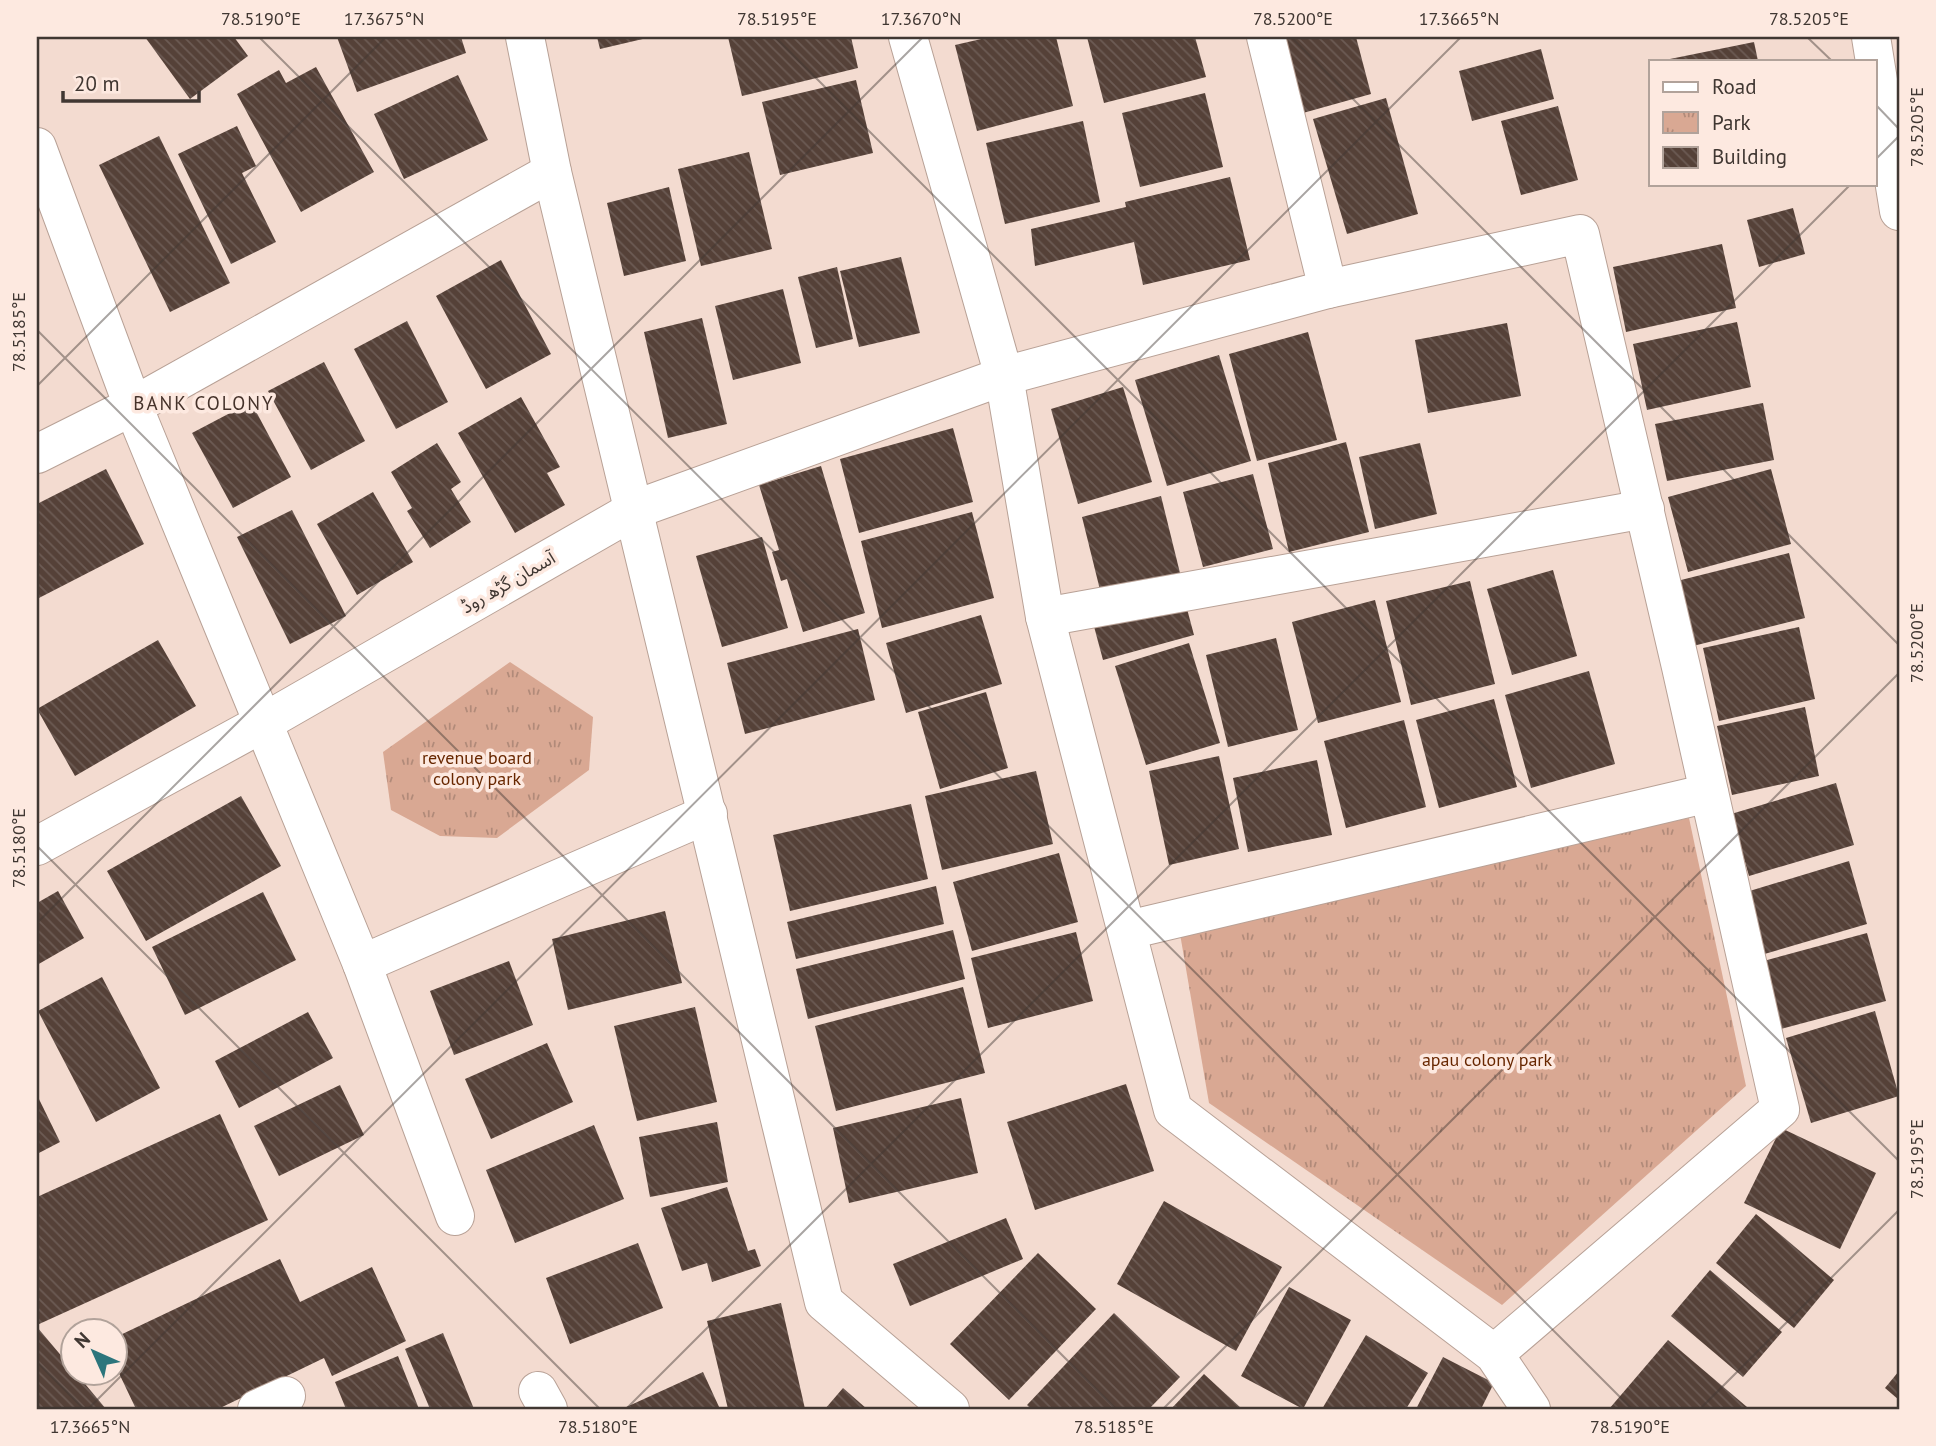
<svg xmlns="http://www.w3.org/2000/svg" width="1936" height="1446" viewBox="0 0 1936 1446" font-family="'PT Sans','Noto Sans Arabic',sans-serif">
<style>
.park{fill:url(#park-tufts)}
.building{fill:url(#building-back-hatch)}
.lines{fill:none;stroke-linecap:round;stroke-linejoin:round}
.minor-casing{stroke:#b8a196;stroke-width:40}
.minor{stroke:#fff;stroke-width:38}
.ticks{fill:none;stroke:#403732;stroke-width:2;stroke-opacity:0.45}
.labels{text-anchor:middle;dominant-baseline:central;stroke-width:7;stroke-linejoin:round;paint-order:stroke}
.street-label{font-size:18px;fill:#403732;stroke:#fde9e0}
.park-label{font-size:18px;fill:#682700;stroke:#fde9e0}
.neighbourhood-label{font-size:19px;letter-spacing:2px;fill:#45322a;stroke:#fde9e0}
.neatline{fill:none;stroke:#403732;stroke-width:2.5}
.ticks-label{font-size:18px;text-anchor:middle;fill:#403732}
</style>
<defs>
<pattern id="park-tufts" width="24" height="20" patternUnits="userSpaceOnUse" patternTransform="scale(1.75)"><rect width="24" height="20" fill="#d9a893"/><path d="M3 7l-1-3M5 7V3M7 7l1-3M15 17l-1-3M17 17v-4M19 17l1-3" fill="none" stroke="#b18a79"/></pattern>
<pattern id="building-back-hatch" width="6" height="6" patternUnits="userSpaceOnUse" patternTransform="scale(1.75)"><rect width="6" height="6" fill="#554138"/><path d="M-1 5l2 2M0 0l6 6M5-1l2 2" fill="none" stroke="#6c5b54"/></pattern>
</defs>
<rect width="100%" height="100%" fill="#f3dbd0"/>
<g class="park">
<polygon points="510,662 593,717 589,770 497,838 440,836 391,810 383,752"/>
<polygon points="1689,818 1746,1086 1502,1305 1209,1103 1179,928"/>
</g>
<g class="building">
<polygon points="145,37 234,37 248,56 190,99"/>
<polygon points="337,37 461,37 466,53 357,92"/>
<polygon points="597,37 647,37 647,38 600,49"/>
<polygon points="728,37 851,37 858,68 742,96"/>
<polygon points="990,37 1056,37 1073,106 977,131 955,45"/>
<polygon points="1087,37 1195,37 1206,77 1104,103"/>
<polygon points="1283,37 1356,37 1371,94 1303,113"/>
<polygon points="1754,42 1758,61 1665,61 1665,60"/>
<polygon points="1541,49 1554,99 1472,121 1459,71"/>
<polygon points="316,67 374,172 301,212 237,94 279,70 286,83"/>
<polygon points="458,75 488,140 404,179 374,114"/>
<polygon points="856,80 873,153 780,175 762,102"/>
<polygon points="1205,93 1223,167 1140,187 1122,113"/>
<polygon points="1386,98 1418,214 1347,234 1313,119"/>
<polygon points="1558,106 1578,180 1521,195 1501,121"/>
<polygon points="1083,121 1100,202 1005,224 986,143"/>
<polygon points="237,126 256,166 242,173 276,242 231,264 178,154"/>
<polygon points="159,136 230,283 170,312 99,165"/>
<polygon points="749,152 772,249 701,266 678,169"/>
<polygon points="1230,177 1250,260 1143,285 1134,242 1035,266 1031,229 1126,207 1125,202"/>
<polygon points="669,187 686,261 624,276 607,203"/>
<polygon points="1793,208 1805,254 1759,267 1747,220"/>
<polygon points="1722,244 1736,308 1626,332 1613,267"/>
<polygon points="901,257 920,333 859,347 840,271"/>
<polygon points="501,260 551,354 486,389 436,296"/>
<polygon points="837,267 853,339 816,348 798,277"/>
<polygon points="783,289 801,363 733,380 715,306"/>
<polygon points="702,318 727,424 668,438 644,332"/>
<polygon points="407,321 448,402 396,429 354,349"/>
<polygon points="1737,322 1751,387 1647,410 1633,344"/>
<polygon points="1507,323 1521,396 1428,413 1415,340"/>
<polygon points="1308,332 1337,440 1257,461 1229,354"/>
<polygon points="1219,355 1251,461 1167,486 1135,380"/>
<polygon points="324,362 365,441 311,470 268,391"/>
<polygon points="1123,387 1152,482 1078,504 1051,409"/>
<polygon points="521,397 560,467 547,473 565,505 515,533 458,433"/>
<polygon points="251,402 291,477 233,508 192,433"/>
<polygon points="1763,403 1774,460 1667,481 1655,424"/>
<polygon points="953,428 973,502 859,533 840,459"/>
<polygon points="1346,442 1369,532 1289,552 1268,463"/>
<polygon points="437,443 461,482 451,489 471,522 430,548 407,511 412,508 391,472"/>
<polygon points="1420,443 1437,514 1375,529 1359,457"/>
<polygon points="821,466 865,613 803,632 787,579 781,581 772,552 779,550 759,485"/>
<polygon points="106,469 144,544 37,599 37,504"/>
<polygon points="1771,469 1791,544 1688,572 1668,497"/>
<polygon points="1253,474 1273,549 1203,567 1183,492"/>
<polygon points="373,492 413,562 357,595 317,524"/>
<polygon points="1161,496 1180,573 1101,594 1082,517"/>
<polygon points="292,510 346,616 290,644 237,537"/>
<polygon points="972,512 994,598 882,628 861,541"/>
<polygon points="762,537 788,628 722,647 696,556"/>
<polygon points="1789,553 1805,618 1693,646 1677,581"/>
<polygon points="1553,570 1577,656 1512,675 1487,589"/>
<polygon points="1470,581 1495,684 1411,705 1386,601"/>
<polygon points="1183,594 1194,635 1103,660 1092,619"/>
<polygon points="1375,600 1401,702 1318,723 1292,622"/>
<polygon points="981,615 1002,684 906,713 886,643"/>
<polygon points="1799,627 1815,699 1719,721 1703,648"/>
<polygon points="858,629 875,700 745,734 727,663"/>
<polygon points="1276,638 1298,730 1228,747 1206,655"/>
<polygon points="158,640 196,706 75,776 37,709"/>
<polygon points="1189,643 1220,743 1146,765 1115,666"/>
<polygon points="1589,671 1615,764 1531,788 1505,695"/>
<polygon points="986,692 1008,768 940,789 918,712"/>
<polygon points="1494,699 1517,787 1439,808 1416,720"/>
<polygon points="1805,707 1819,776 1732,795 1717,726"/>
<polygon points="1404,720 1426,807 1346,828 1324,741"/>
<polygon points="1219,756 1239,849 1169,865 1149,771"/>
<polygon points="1317,760 1332,835 1248,852 1233,778"/>
<polygon points="1036,771 1053,844 942,870 925,796"/>
<polygon points="1836,783 1854,845 1749,876 1731,814"/>
<polygon points="241,796 281,866 146,941 107,871"/>
<polygon points="911,804 928,879 790,911 773,835"/>
<polygon points="1059,853 1078,922 972,951 953,882"/>
<polygon points="1849,861 1867,924 1761,955 1743,893"/>
<polygon points="936,886 944,924 796,959 787,922"/>
<polygon points="58,891 84,938 37,965 37,903"/>
<polygon points="263,892 296,960 185,1015 152,947"/>
<polygon points="665,911 682,983 568,1010 552,939"/>
<polygon points="953,930 965,979 808,1019 796,969"/>
<polygon points="1076,932 1093,1001 988,1028 971,958"/>
<polygon points="1867,933 1886,1001 1777,1030 1760,962"/>
<polygon points="509,961 533,1025 454,1055 430,991"/>
<polygon points="102,977 160,1088 96,1122 38,1011"/>
<polygon points="963,987 985,1073 836,1111 815,1026"/>
<polygon points="695,1007 717,1102 637,1121 614,1026"/>
<polygon points="1875,1011 1899,1096 1811,1123 1786,1038"/>
<polygon points="308,1012 333,1058 239,1108 215,1061"/>
<polygon points="547,1043 573,1102 491,1139 465,1079"/>
<polygon points="1126,1084 1154,1171 1035,1210 1007,1122"/>
<polygon points="340,1085 364,1135 279,1176 254,1126"/>
<polygon points="37,1095 60,1142 37,1154"/>
<polygon points="961,1098 978,1173 849,1203 833,1128"/>
<polygon points="220,1114 268,1220 37,1325 37,1197"/>
<polygon points="717,1122 728,1182 650,1197 639,1137"/>
<polygon points="594,1125 624,1199 515,1243 486,1170"/>
<polygon points="1781,1128 1876,1173 1840,1249 1744,1203"/>
<polygon points="727,1187 748,1251 755,1249 761,1266 712,1282 707,1263 682,1271 661,1208"/>
<polygon points="1164,1201 1282,1267 1236,1351 1117,1284"/>
<polygon points="1756,1214 1834,1280 1794,1328 1716,1263"/>
<polygon points="1006,1218 1023,1259 910,1306 893,1264"/>
<polygon points="638,1243 663,1308 570,1344 546,1278"/>
<polygon points="1038,1253 1096,1309 1009,1400 950,1344"/>
<polygon points="280,1259 300,1302 372,1267 406,1341 332,1376 324,1358 218,1409 136,1409 116,1367 116,1337"/>
<polygon points="1710,1270 1782,1332 1743,1377 1671,1316"/>
<polygon points="1289,1287 1351,1320 1303,1409 1241,1376"/>
<polygon points="781,1303 805,1409 728,1409 707,1321"/>
<polygon points="1114,1313 1180,1377 1149,1409 1031,1409 1027,1405"/>
<polygon points="37,1327 64,1359 74,1354 74,1372 90,1372 95,1378 86,1385 106,1409 37,1409"/>
<polygon points="443,1333 474,1409 430,1409 405,1349"/>
<polygon points="1366,1335 1428,1373 1406,1409 1322,1409"/>
<polygon points="1668,1340 1747,1407 1746,1409 1609,1409"/>
<polygon points="398,1356 419,1409 346,1409 335,1382"/>
<polygon points="1443,1357 1494,1383 1481,1409 1416,1409"/>
<polygon points="1899,1371 1899,1400 1885,1388"/>
<polygon points="703,1372 720,1409 622,1409"/>
<polygon points="1204,1374 1242,1409 1171,1409"/>
<polygon points="843,1388 867,1409 825,1409"/>
</g>
<g class="lines">
<g class="minor-casing">
<g id="minor">
<polyline points="525,37 552,172 824,1302 950,1409"/>
<polyline points="908,37 1004,376 1045,617 1173,1110 1494,1354 1531,1409"/>
<polyline points="1871,37 1899,211"/>
<polyline points="37,147 133,406 362,964 455,1216"/>
<polyline points="1328,289 1580,234 1681,667 1780,1109 1494,1354"/>
<polyline points="37,454 133,406 552,172"/>
<polyline points="1045,617 1645,509"/>
<polyline points="37,846 261,724 636,509 1004,376 1328,289 1266,37"/>
<polyline points="1128,930 1709,793"/>
<polyline points="362,964 708,814"/>
<polyline points="538,1391 548,1409"/>
<polyline points="257,1409 286,1396"/>
</g>
</g>
<use href="#minor" class="minor"/>
</g>
<path class="ticks" d="M259 37 1632 1409M775 37 1899 1161M1291 37 1899 645M1807 37 1832 61M1875 104 1899 129M1875 160 1899 136M37 330 1116 1409M37 386 386 37M37 846 600 1409M37 923 923 37M37 1362 84 1409M88 1409 1461 37M626 1409 1851 184M1163 1409 1899 673M1700 1409 1899 1210"/>
<g class="labels">
<g class="street-label">
<text transform="translate(508 582) rotate(-30)">آسمان گڑھ روڈ</text>
</g>
<g class="park-label">
<text x="477" y="757">revenue board<tspan x="477" dy="21">colony park</tspan></text>
<text x="1487" y="1059">apau colony park</text>
</g>
<g class="neighbourhood-label">
<text x="204" y="403">BANK COLONY</text>
</g>
</g>
<rect width="1936" height="1446" fill="none" stroke="#fde9e0" stroke-width="77"/>
<rect x="1649" y="60" width="228" height="126" fill="#fde9e0" stroke="#b1a29a" stroke-width="2"/>
<rect x="1663" y="82" width="35" height="10" fill="#ffffff" stroke="#b1a29a" stroke-width="2"/>
<text x="1712" y="94" font-size="21" fill="#403732">Road</text>
<rect x="1663" y="112" width="35" height="21" fill="url(#park-tufts)" stroke="#b1a29a" stroke-width="2"/>
<text x="1712" y="130" font-size="21" fill="#403732">Park</text>
<rect x="1663" y="147" width="35" height="21" fill="url(#building-back-hatch)" stroke="#b1a29a" stroke-width="2"/>
<text x="1712" y="164" font-size="21" fill="#403732">Building</text>
<g transform="translate(94 1352) rotate(315)"><circle r="33" fill="#fde9e0" stroke="#b1a29a" stroke-width="2"/>
<path d="M0-5L12 26L0 18L-12 26Z" fill="#2c757c"/>
<text y="-10" font-size="19" font-weight="bold" text-anchor="middle" fill="#403732">N</text>
</g>
<path d="M63 91v10h136v-10" fill="none" stroke="#403732" stroke-width="3.5"/>
<text x="74" y="91" font-size="21" fill="#403732" stroke="#fde9e0" stroke-width="5" paint-order="stroke">20 m</text>
<rect x="38" y="38" width="1860" height="1370" class="neatline"/>
<g class="ticks-label">
<text x="261" y="25">78.5190°E</text>
<text x="384" y="25">17.3675°N</text>
<text x="777" y="25">78.5195°E</text>
<text x="921" y="25">17.3670°N</text>
<text x="1293" y="25">78.5200°E</text>
<text x="1459" y="25">17.3665°N</text>
<text x="1809" y="25">78.5205°E</text>
<text transform="translate(1917 127) rotate(-90)" y="6">78.5205°E</text>
<text transform="translate(19 332) rotate(-90)" y="6">78.5185°E</text>
<text transform="translate(1917 643) rotate(-90)" y="6">78.5200°E</text>
<text transform="translate(19 848) rotate(-90)" y="6">78.5180°E</text>
<text transform="translate(1917 1159) rotate(-90)" y="6">78.5195°E</text>
<text x="90" y="1433">17.3665°N</text>
<text x="598" y="1433">78.5180°E</text>
<text x="1114" y="1433">78.5185°E</text>
<text x="1630" y="1433">78.5190°E</text>
</g>
</svg>
